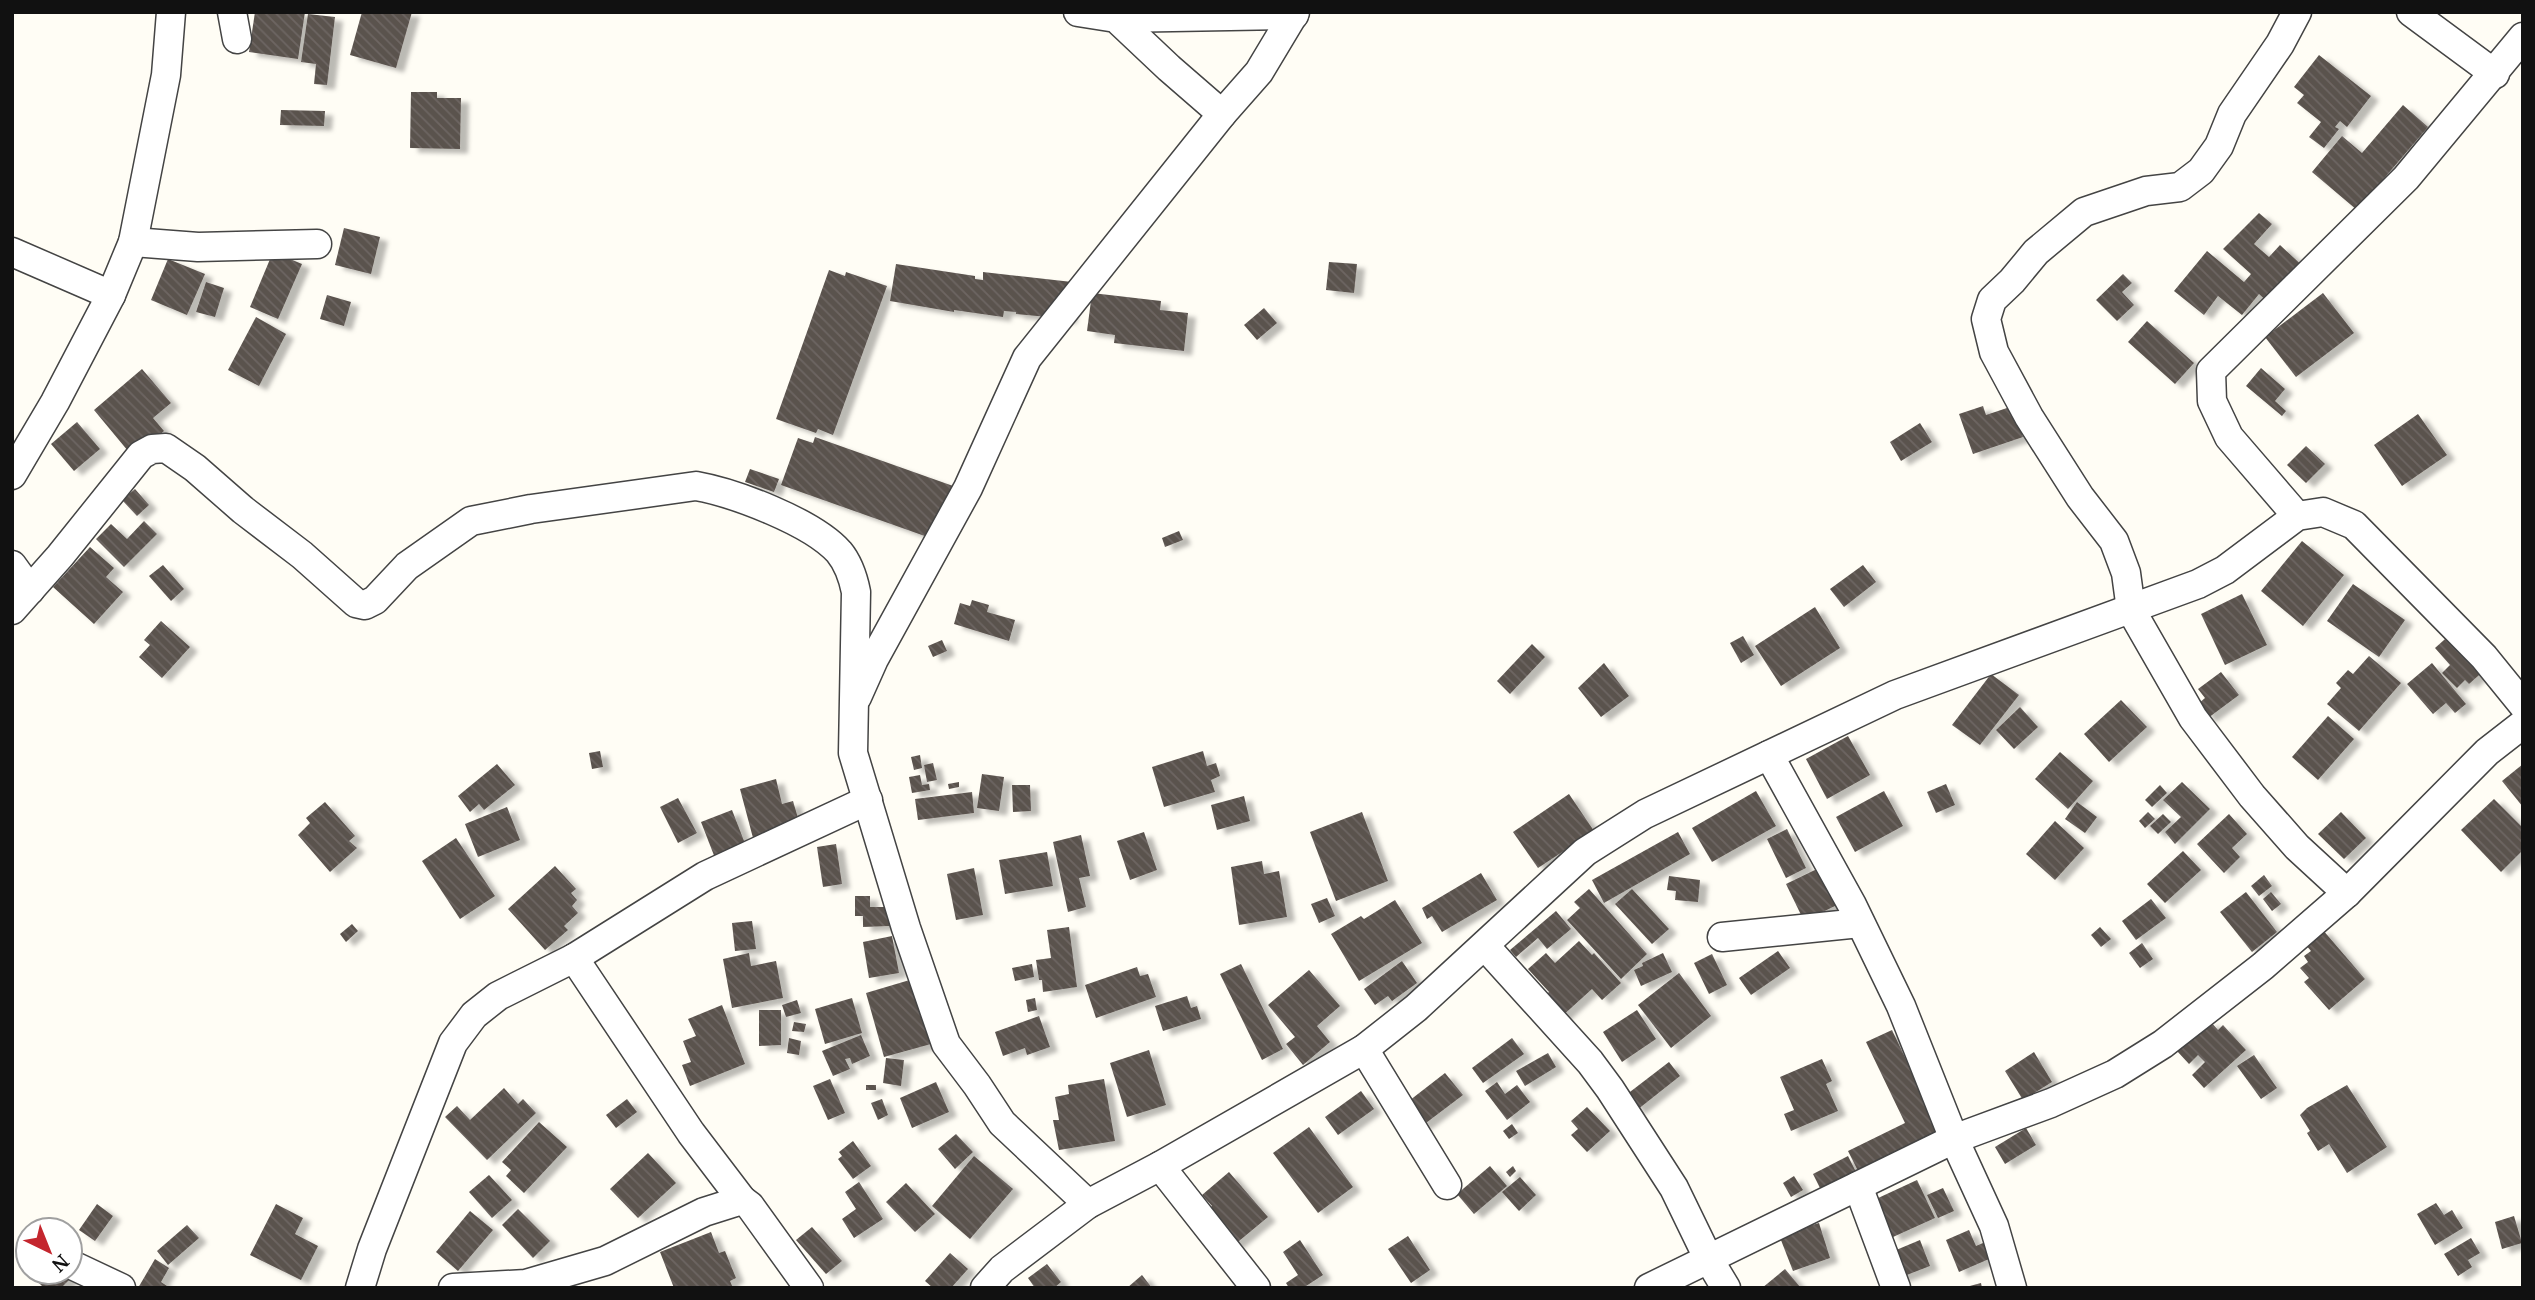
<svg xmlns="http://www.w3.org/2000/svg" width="2535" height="1300" viewBox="0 0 2535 1300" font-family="'Noto Serif',serif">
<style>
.building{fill:url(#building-back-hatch);filter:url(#shadow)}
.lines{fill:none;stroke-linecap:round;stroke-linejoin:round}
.minor-casing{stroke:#444;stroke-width:31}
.minor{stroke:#fff;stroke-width:28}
</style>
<defs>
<pattern id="building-back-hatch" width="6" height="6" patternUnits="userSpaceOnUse" patternTransform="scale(1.75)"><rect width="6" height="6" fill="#5a524d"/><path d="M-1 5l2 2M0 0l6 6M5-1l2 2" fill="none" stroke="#6d6662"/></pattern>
<filter id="shadow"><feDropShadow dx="8" dy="4.5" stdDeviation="2" flood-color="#0004"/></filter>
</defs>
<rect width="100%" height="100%" fill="#fffdf5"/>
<g class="building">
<polygon points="255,12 305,12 298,59 249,52"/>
<polygon points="362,12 412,12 396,68 350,55"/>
<polygon points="308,14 335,17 327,85 314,84 316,64 301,62"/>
<polygon points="2319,55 2371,96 2347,127 2340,121 2335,127 2339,129 2324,148 2309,137 2321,122 2297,103 2304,95 2294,87"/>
<polygon points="411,92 437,92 437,98 461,98 460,149 410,148"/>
<polygon points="2403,105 2428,127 2357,210 2312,172 2342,136 2362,153"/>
<polygon points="281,110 325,111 324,126 280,125"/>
<polygon points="2259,213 2272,224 2254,244 2269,257 2280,245 2306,269 2273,307 2259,294 2242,315 2218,296 2204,315 2174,291 2207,251 2244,282 2251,274 2223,249"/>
<polygon points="344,228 380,237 371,274 335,265"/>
<polygon points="273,252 302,264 278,319 250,307"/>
<polygon points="168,259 205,274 187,315 151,300"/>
<polygon points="1329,262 1357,264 1354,293 1326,290"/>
<polygon points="896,264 975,276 975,279 983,280 983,272 1072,282 1069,319 1016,314 1016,312 1004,311 1003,317 954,310 954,312 890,301"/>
<polygon points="829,270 845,276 846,272 887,286 833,435 818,429 816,433 776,419"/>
<polygon points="2123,274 2132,283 2122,292 2134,305 2117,321 2096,300"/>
<polygon points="206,282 224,288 215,317 196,312"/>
<polygon points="1092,293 1161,301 1160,310 1188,313 1184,351 1114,343 1115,335 1087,331"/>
<polygon points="2323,293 2354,333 2296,377 2265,337"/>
<polygon points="327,295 351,302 344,326 320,319"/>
<polygon points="1264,308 1277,323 1257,340 1244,325"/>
<polygon points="256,317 286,334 259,386 228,370"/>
<polygon points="2147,321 2194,363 2175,384 2128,342"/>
<polygon points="2261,368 2285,389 2275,401 2286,411 2282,416 2246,386"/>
<polygon points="142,369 171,403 153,418 164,431 133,457 94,410"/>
<polygon points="1983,406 1986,415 2013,406 2023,437 1973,454 1959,414"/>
<polygon points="2418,414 2447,455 2402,486 2374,445"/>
<polygon points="77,422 100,449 74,471 51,444"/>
<polygon points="1920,423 1932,442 1901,461 1890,442"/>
<polygon points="815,437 970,492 936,540 781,485 798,438 813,443"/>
<polygon points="2306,446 2325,464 2306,483 2287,465"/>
<polygon points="750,469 779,479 774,492 745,482"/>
<polygon points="135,489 149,505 137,516 122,500"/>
<polygon points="144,521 157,534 124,567 96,539 111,524 127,539"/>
<polygon points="1179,531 1183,540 1165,547 1162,538"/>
<polygon points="2302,541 2344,575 2303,626 2261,591"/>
<polygon points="90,547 114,568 106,577 123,592 94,624 53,587"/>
<polygon points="163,565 184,589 171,601 149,576"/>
<polygon points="1863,565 1876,582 1844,607 1830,589"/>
<polygon points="2353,584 2405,620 2379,657 2327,621"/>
<polygon points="2242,594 2267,645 2225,665 2201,614"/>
<polygon points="972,600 989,605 987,612 1015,620 1009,641 954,624 960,603 970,606"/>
<polygon points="1815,607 1840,648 1781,686 1755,646"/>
<polygon points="161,621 190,647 162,678 139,657 150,645 144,640"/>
<polygon points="2453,632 2487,668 2469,684 2465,680 2457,688 2442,673 2450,665 2435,648"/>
<polygon points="1743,636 1754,655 1741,663 1730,643"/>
<polygon points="942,640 947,651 933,657 928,646"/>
<polygon points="1532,644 1545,657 1510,694 1497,681"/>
<polygon points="2369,656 2401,683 2359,731 2327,704 2341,688 2336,683 2348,670 2353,674"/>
<polygon points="1604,663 1629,696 1601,717 1578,688"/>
<polygon points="2432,663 2466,704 2455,713 2446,703 2433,714 2407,684"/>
<polygon points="2221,672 2239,695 2208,718 2198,704 2205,698 2198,689"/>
<polygon points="1991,674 2019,695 1980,745 1952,725"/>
<polygon points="2121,700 2147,727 2109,762 2084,734"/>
<polygon points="2020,707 2038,727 2014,749 1996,730"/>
<polygon points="2328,716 2354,739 2318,780 2292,757"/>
<polygon points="1848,736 1870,775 1827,799 1806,759"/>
<polygon points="600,751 603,767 592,769 589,753"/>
<polygon points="1203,751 1207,766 1216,763 1220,776 1211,780 1215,792 1164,807 1152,767"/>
<polygon points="2060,752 2093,781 2068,809 2035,779"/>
<polygon points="920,755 922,768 914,770 911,757"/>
<polygon points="933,763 937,780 927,782 924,765"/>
<polygon points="497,764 515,785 484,810 479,804 470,812 458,796"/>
<polygon points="2523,764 2523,807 2502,781"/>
<polygon points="982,774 1004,777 999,811 977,808"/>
<polygon points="920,775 922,785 929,784 930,790 912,793 909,777"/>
<polygon points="776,779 782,804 793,801 800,825 753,838 740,789"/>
<polygon points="959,782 959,787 949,789 948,784"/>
<polygon points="2182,782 2210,809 2175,844 2165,832 2181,817 2163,800"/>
<polygon points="1946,784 1955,805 1936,813 1927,792"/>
<polygon points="1012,785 1030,785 1031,811 1013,812"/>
<polygon points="2160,785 2167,793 2152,807 2145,800"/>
<polygon points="1756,791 1776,826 1712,862 1692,828"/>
<polygon points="1884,791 1903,826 1855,852 1836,817"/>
<polygon points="972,792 974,813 918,820 915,799"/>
<polygon points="1569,794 1594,831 1538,868 1513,832"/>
<polygon points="1244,796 1250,821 1217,830 1211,805"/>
<polygon points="678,798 697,833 678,843 660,807"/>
<polygon points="2494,799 2523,828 2523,850 2501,872 2461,830"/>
<polygon points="325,802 355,836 349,841 357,848 330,872 298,835 310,823 306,818"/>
<polygon points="2077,802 2097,817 2085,833 2065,819"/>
<polygon points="507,807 520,840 478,857 465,824"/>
<polygon points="732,810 746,846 715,858 701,822"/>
<polygon points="1362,812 1388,881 1336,901 1310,832"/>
<polygon points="2148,812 2155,819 2145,828 2139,821"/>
<polygon points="2341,812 2366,838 2344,859 2318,834"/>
<polygon points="2163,814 2171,822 2158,834 2150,826"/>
<polygon points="2229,814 2247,834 2232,848 2240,857 2224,873 2197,844"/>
<polygon points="2055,821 2084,848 2055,880 2026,854"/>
<polygon points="1787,829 1806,868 1786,878 1767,839"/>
<polygon points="1144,832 1157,870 1130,880 1117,841"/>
<polygon points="1678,832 1690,854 1604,903 1592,880"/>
<polygon points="1081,835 1090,876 1079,878 1086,907 1068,912 1053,842"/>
<polygon points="456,838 495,896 460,919 422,861"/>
<polygon points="836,844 842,884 823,887 817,847"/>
<polygon points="2183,851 2201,870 2165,903 2147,884"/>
<polygon points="1047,852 1053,886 1005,894 999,860"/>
<polygon points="1262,861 1264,874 1279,871 1287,917 1239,925 1231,867"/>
<polygon points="555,866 576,889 571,893 577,900 572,906 578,913 564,926 568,930 545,950 508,909"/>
<polygon points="974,868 983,915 956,920 947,874"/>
<polygon points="1819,868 1837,905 1804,921 1786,884"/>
<polygon points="1481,873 1497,900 1442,932 1432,916 1427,919 1422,908"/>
<polygon points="2264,875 2272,886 2259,896 2251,886"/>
<polygon points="1669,876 1700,880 1698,902 1675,900 1676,891 1667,890"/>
<polygon points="1589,889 1647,954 1621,979 1567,920 1580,908 1574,902"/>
<polygon points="1632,889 1669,929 1652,944 1615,904"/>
<polygon points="2246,892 2277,932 2252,952 2220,912"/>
<polygon points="2271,892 2281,904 2272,911 2263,899"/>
<polygon points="855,896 870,896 870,907 889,907 889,926 863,927 863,916 855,916"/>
<polygon points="1327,898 1335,916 1319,923 1311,904"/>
<polygon points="2151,899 2166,918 2136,940 2122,921"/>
<polygon points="1395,900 1422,943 1359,981 1331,934 1361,916 1364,919"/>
<polygon points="1556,911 1571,929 1547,949 1538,938 1516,957 1510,950"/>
<polygon points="752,921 756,949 735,951 732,923"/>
<polygon points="352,924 358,931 346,942 340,934"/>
<polygon points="1069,927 1077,987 1043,992 1042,980 1039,980 1036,960 1051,958 1047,930"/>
<polygon points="2100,927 2111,939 2101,947 2091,935"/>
<polygon points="2322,929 2365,979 2329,1010 2304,982 2309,978 2300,968 2308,962 2304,956 2311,951 2305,944"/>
<polygon points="892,936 899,973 869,978 863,942"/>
<polygon points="1579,941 1592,955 1594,953 1621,983 1602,1000 1592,989 1560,1018 1542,998 1549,992 1528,969 1546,953 1555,963"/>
<polygon points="2142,943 2153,959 2140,968 2129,953"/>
<polygon points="1778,951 1790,968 1751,995 1739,978"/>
<polygon points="749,953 751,966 776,961 783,998 732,1008 723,959"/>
<polygon points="1663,953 1672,972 1641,986 1634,970 1643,966 1642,963"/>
<polygon points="1712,954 1727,985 1709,994 1694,963"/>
<polygon points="1402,961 1417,983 1392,1001 1388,996 1375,1005 1364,989"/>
<polygon points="1032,964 1034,977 1015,981 1012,968"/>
<polygon points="1241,964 1283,1049 1262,1060 1220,974"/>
<polygon points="1137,967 1140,976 1148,974 1156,997 1096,1018 1085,985"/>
<polygon points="1309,970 1340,1006 1317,1026 1330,1042 1303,1065 1286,1044 1295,1037 1268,1005"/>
<polygon points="1679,973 1711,1016 1671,1048 1638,1005"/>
<polygon points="913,979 931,1044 884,1057 866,993"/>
<polygon points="1187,996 1191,1008 1197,1006 1201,1019 1163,1031 1155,1006"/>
<polygon points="852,998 862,1033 825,1044 815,1009"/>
<polygon points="1035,998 1037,1010 1028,1012 1026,1000"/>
<polygon points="797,1000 801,1013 786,1017 782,1005"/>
<polygon points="722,1005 745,1064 690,1086 682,1065 691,1062 683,1041 696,1036 688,1019"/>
<polygon points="759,1010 781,1010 781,1045 759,1046"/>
<polygon points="1637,1010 1656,1039 1622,1062 1603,1032"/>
<polygon points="1039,1016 1050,1047 1027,1055 1025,1048 1003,1056 995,1032"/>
<polygon points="2210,1021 2218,1030 2223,1025 2246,1050 2204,1088 2192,1075 2205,1062 2198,1055 2189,1064 2177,1051"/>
<polygon points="794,1022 806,1024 804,1032 792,1031"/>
<polygon points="1892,1030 1941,1133 1859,1173 1848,1151 1905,1123 1866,1042"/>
<polygon points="861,1035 870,1056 852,1064 850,1058 845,1059 850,1069 833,1076 822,1051"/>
<polygon points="789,1038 801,1041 799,1055 787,1053"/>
<polygon points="1512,1038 1524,1054 1483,1083 1472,1068"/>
<polygon points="1149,1050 1166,1105 1127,1117 1110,1063"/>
<polygon points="2034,1052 2052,1082 2023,1100 2005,1071"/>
<polygon points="1548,1053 1556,1067 1525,1086 1516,1071"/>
<polygon points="2254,1055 2277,1088 2261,1099 2237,1066"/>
<polygon points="886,1058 904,1060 901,1086 883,1083"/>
<polygon points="1822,1059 1832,1081 1826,1084 1838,1111 1791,1131 1784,1114 1794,1110 1780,1077"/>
<polygon points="1669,1062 1680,1076 1637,1110 1626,1095"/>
<polygon points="1445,1073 1463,1095 1422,1126 1405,1104"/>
<polygon points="830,1079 845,1113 828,1120 813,1086"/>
<polygon points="1104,1079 1115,1141 1059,1150 1053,1120 1059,1120 1055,1097 1069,1094 1068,1085"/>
<polygon points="936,1082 949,1112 912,1128 900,1098"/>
<polygon points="1497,1082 1505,1094 1517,1085 1530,1102 1507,1120 1485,1091"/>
<rect x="866" y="1085" width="10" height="5"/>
<polygon points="2347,1085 2387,1147 2347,1173 2329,1144 2318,1151 2307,1133 2310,1131 2300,1115 2307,1108"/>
<polygon points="504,1088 518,1104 523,1099 536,1113 487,1160 445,1117 457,1106 470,1120"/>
<polygon points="1361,1091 1374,1109 1338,1135 1325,1117"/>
<polygon points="627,1099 637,1112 616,1128 606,1115"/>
<polygon points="882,1099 888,1115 878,1120 871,1103"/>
<polygon points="1587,1107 1610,1131 1587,1152 1571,1135 1578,1129 1571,1121"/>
<polygon points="539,1122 567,1147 524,1193 506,1176 511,1170 502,1162"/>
<polygon points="1512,1124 1518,1133 1509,1139 1503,1131"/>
<polygon points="1309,1127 1353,1187 1318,1213 1273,1153"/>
<polygon points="2026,1128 2036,1145 2005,1164 1995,1147"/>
<polygon points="956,1134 973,1152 955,1169 938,1149"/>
<polygon points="853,1141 871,1166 853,1179 838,1159 842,1156 839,1152"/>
<polygon points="648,1153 676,1183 638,1218 610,1189"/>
<polygon points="974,1156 1013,1189 970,1239 932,1206"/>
<polygon points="1848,1156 1860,1180 1825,1198 1813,1174"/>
<polygon points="1490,1166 1507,1186 1474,1214 1457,1194"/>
<polygon points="1513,1166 1516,1171 1510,1177 1506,1172"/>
<polygon points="1229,1172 1268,1217 1233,1246 1205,1212 1212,1206 1202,1195"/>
<polygon points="489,1175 512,1200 492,1218 469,1192"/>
<polygon points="1794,1176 1803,1190 1791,1197 1783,1183"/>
<polygon points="1520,1177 1536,1195 1519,1211 1502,1192"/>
<polygon points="1917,1180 1935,1218 1893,1237 1876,1199"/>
<polygon points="859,1182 883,1219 854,1238 842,1219 856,1209 845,1192"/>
<polygon points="906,1183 935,1214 915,1232 886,1202"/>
<polygon points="1943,1188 1954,1211 1938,1218 1927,1195"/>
<polygon points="2436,1203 2444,1215 2452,1210 2463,1228 2435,1245 2417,1214"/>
<polygon points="97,1204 113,1216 95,1241 79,1230"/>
<polygon points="276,1204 303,1218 295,1234 318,1246 301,1280 250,1255"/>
<polygon points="518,1209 550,1241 533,1258 502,1225"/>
<polygon points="470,1211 493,1230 458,1271 436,1252"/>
<polygon points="2514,1216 2522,1243 2502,1249 2495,1222"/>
<polygon points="1819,1223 1830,1258 1793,1271 1779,1235"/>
<polygon points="187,1225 199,1238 168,1265 157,1251"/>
<polygon points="812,1227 842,1261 826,1274 796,1240"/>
<polygon points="1969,1230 1976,1246 1990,1240 1996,1256 1959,1272 1946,1240"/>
<polygon points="711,1232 719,1253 725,1251 736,1278 730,1281 733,1288 674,1288 660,1252"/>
<polygon points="1408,1236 1430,1270 1411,1283 1388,1249"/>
<polygon points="2471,1238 2480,1253 2468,1260 2472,1267 2458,1276 2444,1254"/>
<polygon points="1300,1240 1323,1275 1303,1288 1289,1288 1286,1283 1298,1275 1283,1252"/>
<polygon points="1920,1240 1930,1266 1899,1278 1889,1253"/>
<polygon points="950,1253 968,1269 951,1288 933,1288 925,1281"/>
<polygon points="155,1259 169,1268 161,1282 170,1288 138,1288"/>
<polygon points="1047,1264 1061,1282 1054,1288 1035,1288 1028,1278"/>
<polygon points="1785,1269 1801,1288 1762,1288"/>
<polygon points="42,1272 69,1272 73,1276 61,1288 44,1288 35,1279"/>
<polygon points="1142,1275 1152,1288 1127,1288"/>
<polygon points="1981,1283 1982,1288 1966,1288 1966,1287"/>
</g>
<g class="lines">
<g class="minor-casing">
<g id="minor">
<polyline points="232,12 237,39"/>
<polyline points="1078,12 1116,18 1169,68 1222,114"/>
<polyline points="2297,12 2280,44 2232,114 2219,146 2201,171 2180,187 2146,191 2084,212 2036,252 2012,281 1992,300 1986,319 1994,352 2029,417 2080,497 2114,541 2126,573 2131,610 2193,718 2252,796 2297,847 2347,893"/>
<polyline points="2411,12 2495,74"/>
<polyline points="1116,18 1294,15"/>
<polyline points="133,242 198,247 317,244"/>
<polyline points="12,252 111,295"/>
<polyline points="12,475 55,402 111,295 133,242 166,75 171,12"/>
<polyline points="2297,516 2229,437 2212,401 2211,371 2406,178 2523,37"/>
<polyline points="12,565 30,590"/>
<path d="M12 610 60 556 141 455 152 449 166 448 195 468 243 510 302 555 356 603 365 605 375 600 407 566 471 521 531 509 696 486C735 493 812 522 839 552 849 564 853 577 856 592L853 753 906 928 946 1044 977 1085 1002 1123 1088 1204"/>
<polyline points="857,697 874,659 968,488 1027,358 1222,114 1259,72 1295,12"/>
<polyline points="1769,755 1852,905 1901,1006 1954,1139 1994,1226 2012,1288"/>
<polyline points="1722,937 1860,923"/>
<polyline points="1485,946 1590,1062 1610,1089 1674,1188 1708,1258 1726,1288"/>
<polyline points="574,958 691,1133 742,1200"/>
<polyline points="1364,1049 1447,1185"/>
<polyline points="1160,1166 1256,1288"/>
<polyline points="1858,1186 1896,1288"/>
<polyline points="70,1264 121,1288"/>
<polyline points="360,1288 372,1249 453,1043 474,1015 498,996 574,958 705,876 868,800"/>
<polyline points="453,1288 526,1284 605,1261 704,1212 742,1200 750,1206 809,1288"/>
<polyline points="985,1288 1002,1269 1088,1204 1160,1166 1364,1049 1416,1008 1585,852 1645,814 1895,695 2198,584 2225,570 2297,516 2323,512 2354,525 2484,657 2523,705"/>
<polyline points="1649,1288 1954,1139 2051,1103 2115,1074 2163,1044 2263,966 2347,893 2487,752 2523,724"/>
</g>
</g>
<use href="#minor" class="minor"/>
</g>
<rect width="2535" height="1300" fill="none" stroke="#111111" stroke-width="28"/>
<g transform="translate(49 1251) rotate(137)"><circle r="33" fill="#ffffff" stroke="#a0a0a0" stroke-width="2"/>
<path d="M0-5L12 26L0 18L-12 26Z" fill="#c4262e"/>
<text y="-10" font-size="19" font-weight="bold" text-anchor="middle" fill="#111111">N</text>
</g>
</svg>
